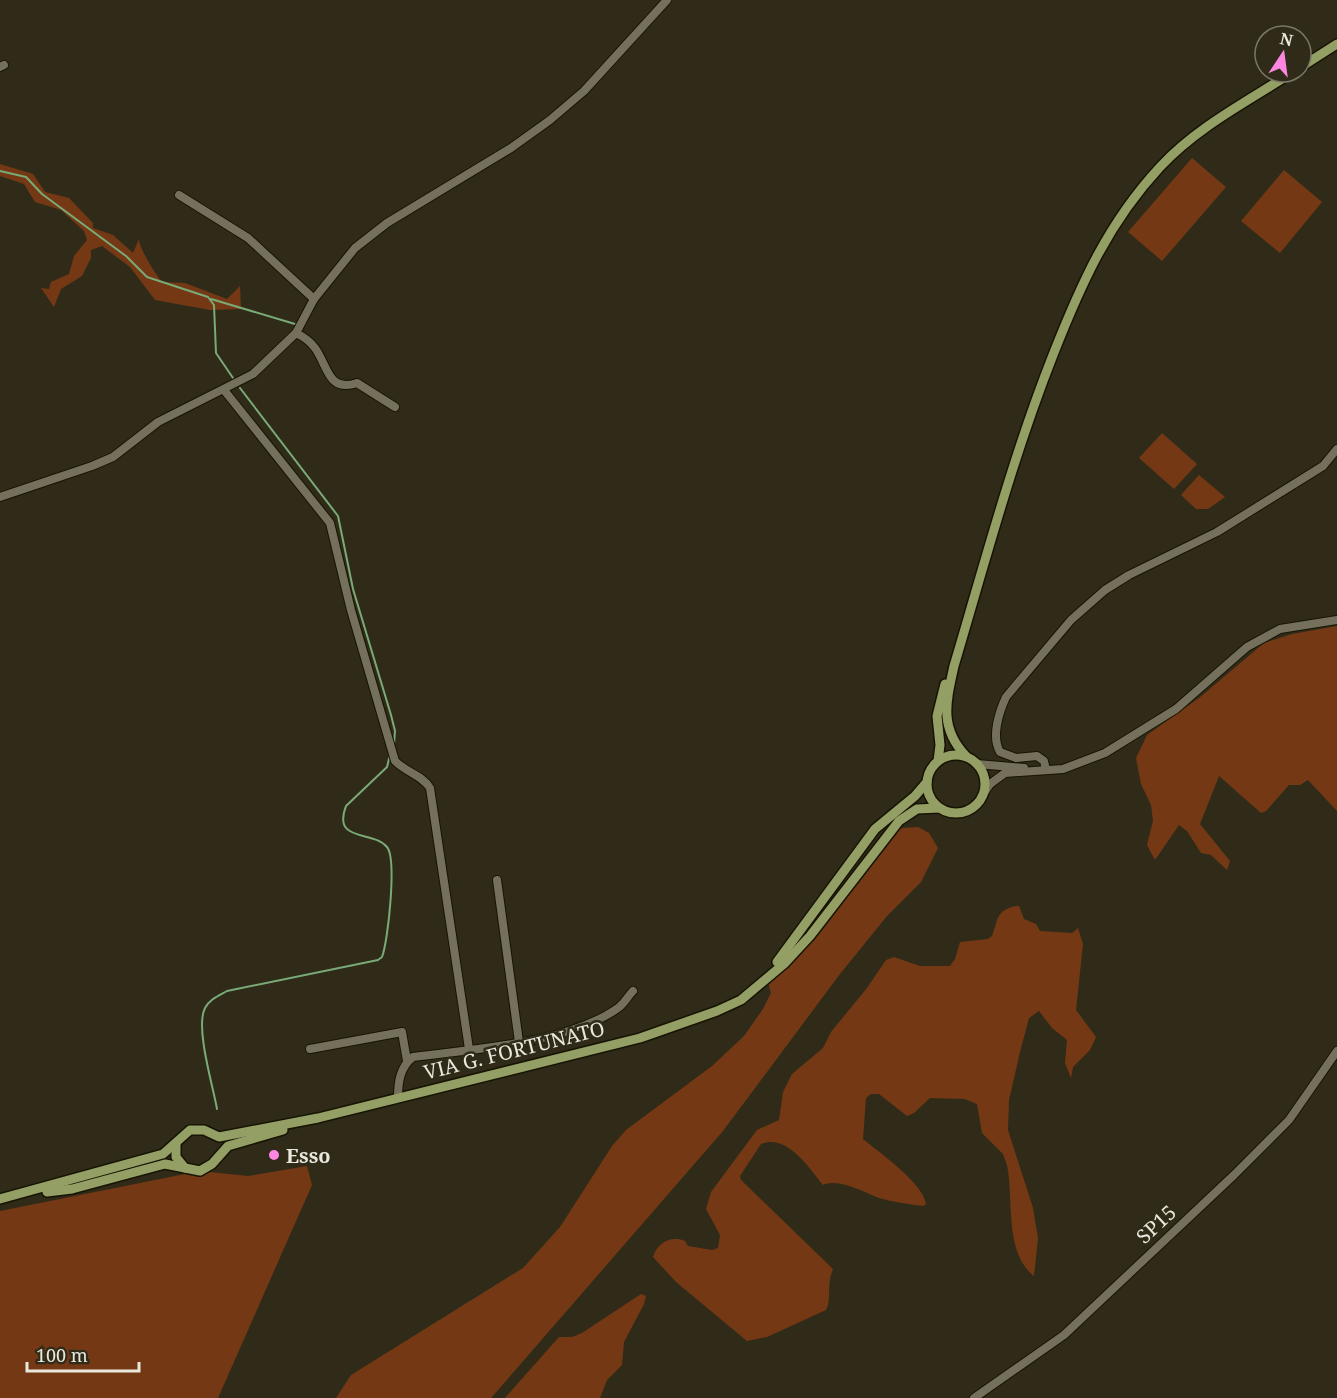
<svg xmlns="http://www.w3.org/2000/svg" width="1337" height="1398" viewBox="0 0 1337 1398" font-family="'Noto Serif',serif">
<style>
.green{fill:#743914}
.lines{fill:none;stroke-linecap:round;stroke-linejoin:round}
.stream{stroke:#79aa78;stroke-width:2}
.minor-casing{stroke:#181403;stroke-width:10}
.major-casing{stroke:#181403;stroke-width:12}
.minor{stroke:#75705b;stroke-width:8}
.major{stroke:#949f66;stroke-width:9}
.poi-dot{fill:#fd86e1;stroke:#302b18;stroke-width:2}
.labels{text-anchor:middle;dominant-baseline:central;stroke-width:5;stroke-linejoin:round;paint-order:stroke}
.street-label{font-size:20px;fill:#eae8dc;stroke:#302b18}
.poi-label{font-size:20px;font-weight:bold;fill:#eae8dc;stroke:#302b18;text-anchor:start}
</style>
<rect width="100%" height="100%" fill="#302b18"/>
<g class="green">
<polygon points="1192,158 1226,187 1162,261 1128,232"/>
<path d="M0 164 33 174 45 192 69 198 93 223V228L113 235 133 253 139 239C139 248 156 275 162 282L185 283 227 299 240 286 241 309 210 310 155 300 130 267 102 246 91 250V258L82 276 61 289 54 307 41 288 49 289 51 282 69 274 74 256 87 240 84 231 61 210 35 202 24 184 0 176Z"/>
<polygon points="1284,170 1322,202 1280,253 1241,221"/>
<polygon points="1162,433 1197,464 1174,489 1139,458"/>
<polygon points="1199,475 1225,497 1208,509 1196,509 1181,495"/>
<polygon points="1337,626 1337,811 1308,780 1300,785 1289,785 1266,811 1261,813 1219,776 1200,824 1230,861 1227,870 1211,855 1201,853 1187,831 1179,825 1155,860 1147,845 1153,821 1151,805 1141,784 1136,758 1147,735 1199,698 1264,643 1292,634"/>
<polygon points="918,827 929,833 938,848 921,882 887,916 840,974 723,1131 491,1398 336,1398 351,1375 523,1268 560,1227 612,1146 626,1130 712,1066 744,1036 763,1009 771,993 767,979 785,963 891,829"/>
<path d="M1016 906H1019L1024 919 1036 924 1040 931 1072 933 1078 928 1083 944 1076 1010 1096 1037 1090 1050 1073 1067 1071 1078 1065 1063 1067 1040 1052 1028 1039 1011 1029 1018 1020 1052 1009 1100 1008 1130 1033 1208 1038 1238 1034 1276C1004 1253 1014 1200 1007 1165L1003 1154 982 1133 977 1104 965 1099 930 1098 914 1113 907 1116 879 1094H871L866 1098 863 1139C880 1153 923 1183 926 1204L923 1206C908 1204 893 1202 879 1198 863 1192 840 1178 823 1185 810 1169 787 1133 761 1144L740 1176 741 1180 833 1269C826 1285 832 1299 826 1310L767 1337 747 1341 676 1282 653 1257C657 1243 671 1235 685 1241L688 1246 712 1250 718 1248 720 1235 706 1209 711 1192 757 1130 779 1120 783 1092 792 1074 823 1048 831 1032 867 988 886 960 894 957 920 966H950L955 959 960 942 988 939 992 936C998 920 996 910 1016 906Z"/>
<polygon points="307,1166 312,1185 218,1398 0,1398 0,1211 200,1171 248,1176"/>
<polygon points="641,1294 646,1296 644,1304 624,1342 622,1365 607,1380 600,1398 505,1398 559,1337 572,1337 582,1333"/>
</g>
<g class="lines">
<g class="stream">
<polyline points="0,171 26,177 42,194 126,256 147,277 208,297 214,305 216,353 233,378"/>
<polyline points="211,299 295,324"/>
<polyline points="240,388 338,516 353,589 391,715 395,731 394,744"/>
<path d="M217 1109C213 1086 195 1027 205 1008 210 999 218 996 227 991L378 960 382 957C388 942 397 859 387 847 373 830 332 843 346 806L387 767 390 755"/>
</g>
<g class="minor-casing">
<g id="minor">
<polyline points="0,67 4,65"/>
<polyline points="179,195 248,238 314,299"/>
<path d="M296 333C304 337 310 341 315 348 328 366 328 393 357 383L395 407"/>
<path d="M224 390 330 523 351 610 395 761C407 773 422 775 430 788L469 1049"/>
<polyline points="0,497 92,466 113,457 158,422 253,374 296,333 314,299 355,248 387,223 511,148 550,120 584,91 667,0"/>
<polyline points="977,764 1024,768"/>
<path d="M1046 770 1044 761 1037 756 1016 758 1000 752C991 737 999 712 1006 697L1071 620 1105 590 1129 575 1217 532 1323 466 1337 449"/>
<polyline points="982,796 990,784 1005,773 1063,769 1105,753 1176,709 1247,647 1280,629 1337,620"/>
<polyline points="497,880 519,1042"/>
<polyline points="310,1049 402,1032 407,1061"/>
<path d="M398 1098C398 1082 400 1067 413 1057 473 1049 567 1044 618 1008 624 1004 628 996 633 991"/>
<polyline points="974,1398 1064,1335 1234,1175 1289,1120 1337,1051"/>
</g>
</g>
<g class="major-casing">
<g id="major">
<polyline points="1301,67 1337,44"/>
<circle cx="956" cy="784" r="29"/>
<path d="M966 756C939 728 946 702 954 666 985 562 1013 456 1053 355 1081 284 1108 223 1160 167 1197 127 1248 101 1293 72"/>
<polyline points="938,761 940,745 937,716 945,684"/>
<polyline points="777,962 875,829 915,796 927,782"/>
<polyline points="176,1143 176,1157 185,1168"/>
<polyline points="47,1192 72,1189 165,1164 200,1171 212,1164 228,1146 283,1130"/>
<polyline points="0,1199 163,1154 190,1130 204,1130 219,1137 318,1118 640,1038 717,1011 741,1000 785,963 810,936 899,821 917,809 939,808"/>
</g>
</g>
<use href="#minor" class="minor"/>
<use href="#major" class="major"/>
</g>
<circle class="poi-dot" cx="274" cy="1155" r="6"/>
<g class="labels">
<g class="street-label">
<text transform="translate(514 1050) rotate(-14)">VIA G. FORTUNATO</text>
<text transform="translate(1156 1224) rotate(-43)">SP15</text>
</g>
<g class="poi-label">
<text x="286" y="1155">Esso</text>
</g>
</g>
<g transform="translate(1283 54) rotate(13)"><circle r="28" fill="#302b18" stroke="#7a7766" stroke-width="1.5"/>
<path d="M0-4.5L10 22L0 15L-10 22Z" fill="#fd86e1"/>
<text y="-9" font-size="16" font-weight="bold" text-anchor="middle" fill="#eae8dc">N</text>
</g>
<path d="M27 1362v9h112v-9" fill="none" stroke="#eae8dc" stroke-width="3"/>
<text x="36" y="1362" font-size="18" fill="#eae8dc" stroke="#302b18" stroke-width="4.5" paint-order="stroke">100 m</text>
</svg>
